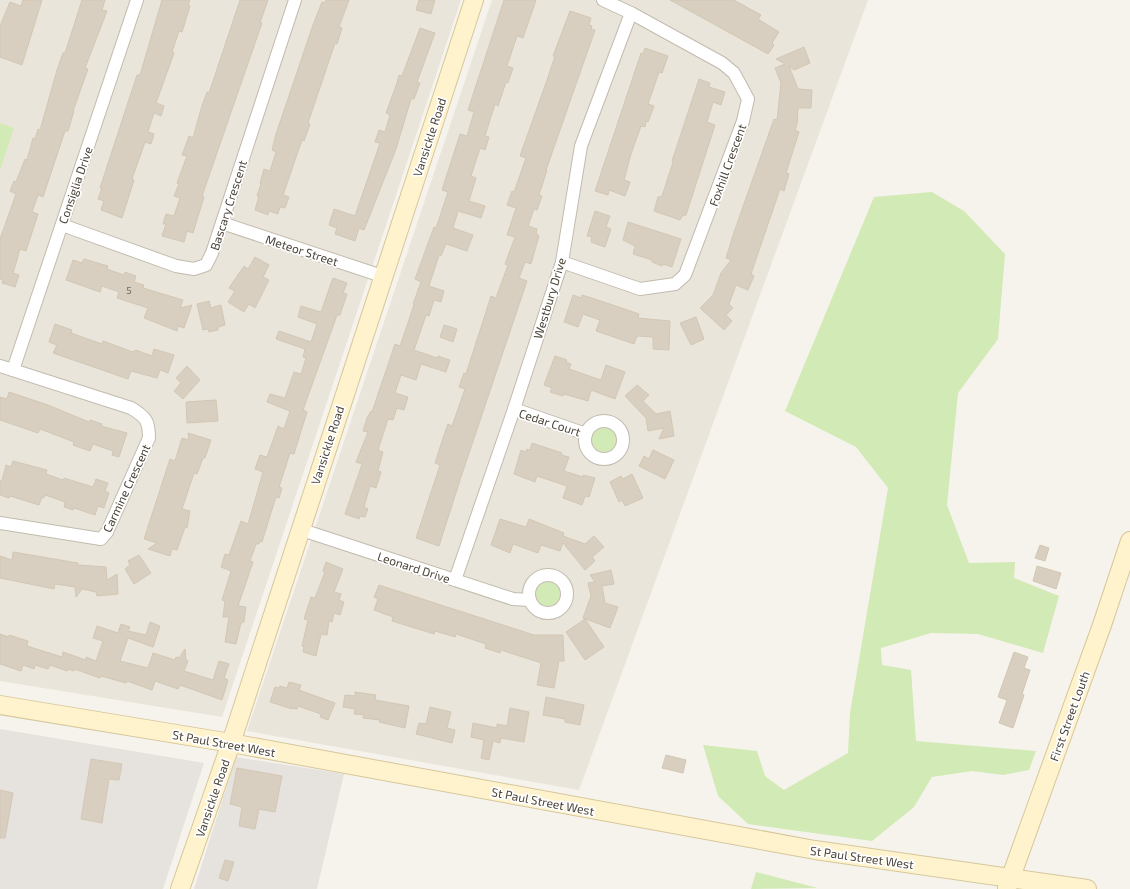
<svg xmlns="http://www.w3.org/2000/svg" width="1130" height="889" viewBox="0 0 1130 889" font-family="'Exo 2',sans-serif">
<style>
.residential{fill:#eae5da}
.industrial{fill:#e6e2dd}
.green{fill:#d2eab5}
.building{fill:#d8cfc1;stroke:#d3c7b4}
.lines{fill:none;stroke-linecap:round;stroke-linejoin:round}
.street-casing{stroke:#c2bbae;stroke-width:14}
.secondary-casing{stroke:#d6c79b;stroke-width:20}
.street{stroke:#fff;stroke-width:12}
.secondary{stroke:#fff3cd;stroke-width:18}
.labels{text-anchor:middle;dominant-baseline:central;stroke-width:3.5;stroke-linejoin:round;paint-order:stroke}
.number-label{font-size:10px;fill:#6e675b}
.street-label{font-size:12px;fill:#4b4439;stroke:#fff}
</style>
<rect width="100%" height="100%" fill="#f6f3ec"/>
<g class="residential">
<polygon points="0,0 461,0 222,717 0,681"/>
<polygon points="492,0 868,0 579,790 247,731"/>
</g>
<g class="industrial">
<polygon points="0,729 204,763 163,889 0,889"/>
<polygon points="236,757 344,774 317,889 194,889"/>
</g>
<g class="green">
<polygon points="0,123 14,128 0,170"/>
<polygon points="932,192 964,211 1005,254 998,339 958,393 947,505 969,563 1015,562 1014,578 1059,596 1043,653 978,634 931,633 881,648 882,665 911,670 916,741 1036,751 1029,770 1003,775 972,771 932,777 914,807 872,841 748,824 718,796 703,745 757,751 765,776 784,790 848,753 850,713 888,488 856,447 785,411 874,197"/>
<circle cx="604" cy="440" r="12"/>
<circle cx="548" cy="594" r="12"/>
<polygon points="756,872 818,888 751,889"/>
</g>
<g class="building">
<polygon points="23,0 42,0 22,65 0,57 0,26 10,2 21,6"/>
<polygon points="82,0 105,0 102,10 107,11 85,68 88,69 73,111 74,111 68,131 65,131 43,197 38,195 32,212 38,214 26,251 20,249 17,260 13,273 19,275 15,287 2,283 3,280 0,279 0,239 16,194 10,191 14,181 16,182 25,159 27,160 33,138 35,139 38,129 40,130 57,70 63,53 65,53"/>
<polygon points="162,0 190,0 188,5 190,6 182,32 179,31 172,52 174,53 156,103 164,106 161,116 154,113 148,132 154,134 151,144 145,142 132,179 134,180 122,218 101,210 104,201 98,199 102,188 100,188 137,75 140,75"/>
<polygon points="240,0 268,0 260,23 262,23 202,196 204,197 193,233 187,231 184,242 162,236 166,224 163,224 166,214 174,216 180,198 174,196 179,184 177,183 187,156 182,155 189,136 193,138 201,109 207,92 209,93"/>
<polygon points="326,0 349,0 339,27 342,28 337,44 335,43 308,123 310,124 304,141 302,140 283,195 289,197 285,208 280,207 278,214 269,211 268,215 255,210 259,196 257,196 261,184 260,183 264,169 270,171 276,152 272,150 276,134 313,25 322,2 325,3"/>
<polygon points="419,0 435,0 431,14 416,10"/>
<polygon points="504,0 536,0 523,38 517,36 507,66 513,68 508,83 506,82 498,106 495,104 485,136 489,137 485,150 480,148 471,176 476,178 469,201 485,206 481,218 458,211 453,228 473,235 467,251 446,244 441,256 439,255 429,286 444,291 441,302 434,300 429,316 426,315 414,350 437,358 438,356 450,360 446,372 421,364 416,380 401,375 395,393 408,397 404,410 397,408 393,420 388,419 378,450 383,452 378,471 381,472 376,488 370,486 364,507 368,509 365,517 360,516 359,519 345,514 362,464 356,462 368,432 363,431 367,418 371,411 372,412 395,344 400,346 414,305 413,304 421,282 415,279 434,227 436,228 448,192 442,190 460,134 467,136 474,112 468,110"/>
<polygon points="670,0 734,0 761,15 758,19 779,32 772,43 774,45 768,54"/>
<polygon points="570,11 591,18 589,25 592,26 591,29 595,30 546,170 547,170 539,195 542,196 537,210 534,209 528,226 537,229 536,233 539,236 531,264 525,262 519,278 527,281 461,477 439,546 416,538 440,465 435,463 443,438 448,424 452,426 465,389 459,387 464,373 466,374 491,296 496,298 508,265 505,264 515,237 507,235 516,208 507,205 512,191 514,192 526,158 520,156 547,80 555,56 553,56"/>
<polygon points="420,28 435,33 417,82 420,83 414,99 411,99 396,149 364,230 359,228 355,241 335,234 337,228 329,225 334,209 355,216 356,213 380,143 375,142 379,130 385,132 390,115 386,113 397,83 399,75 402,76"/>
<polygon points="804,47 810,63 794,70 789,66 798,89 812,90 811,108 798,108 797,124 795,130 799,132 786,173 789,174 784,191 780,189 768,224 751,274 754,276 748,290 736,285 729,304 733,308 726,315 732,321 724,330 700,308 713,295 721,273 731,260 726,258 733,235 774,119 777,120 781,83 775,68 785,64 776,59"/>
<polygon points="645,48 668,56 662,73 659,72 648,104 654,106 648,122 646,121 645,127 641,126 631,154 624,180 630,182 625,196 609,190 608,195 595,191 641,53 643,54"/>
<polygon points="699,79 710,83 709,87 725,92 721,105 713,102 707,122 715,125 686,215 682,216 680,220 654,211 658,197 662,196 673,162 672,161"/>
<polygon points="595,211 610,216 606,227 611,229 605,247 591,242 592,237 587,236"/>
<polygon points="628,222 681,239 672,267 663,264 662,266 652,262 652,260 633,254 635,246 623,240"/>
<polygon points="255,257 269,265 263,277 269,280 255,308 249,304 244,312 228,302 235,291 229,288 244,266 248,269"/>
<polygon points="84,259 108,266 107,269 124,275 125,272 136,276 134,282 144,285 143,288 183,300 180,308 192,305 184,328 178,326 177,331 144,318 148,308 117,298 119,292 102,286 100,292 66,280 73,260 82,263"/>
<polygon points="333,278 347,283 343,293 347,294 340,315 337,315 303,410 307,412 294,454 290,453 279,487 282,488 279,498 276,497 262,542 260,541 259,544 256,544 250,561 253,562 238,606 246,607 244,622 241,623 236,644 225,642 229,617 223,617 225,601 222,600 231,571 221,567 225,554 229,555 241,521 248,524 263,472 255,469 260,455 267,457 278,426 284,429 290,411 267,402 270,394 285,398 294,372 301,374 306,358 303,357 305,349 276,339 279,331 311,342 317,324 298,317 301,306 321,312"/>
<polygon points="573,295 581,298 582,295 601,301 639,314 638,318 670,321 669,350 653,349 653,337 637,336 634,344 596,331 600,320 583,314 578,327 564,322"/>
<polygon points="209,301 211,308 221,305 225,325 218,327 218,330 209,332 208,329 203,330 197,304"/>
<polygon points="696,317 704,339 691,345 680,323"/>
<polygon points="55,324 72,330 71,333 102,344 103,341 133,352 136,350 152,356 154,349 174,355 168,373 160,370 157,378 131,371 128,379 53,353 57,345 49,342"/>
<polygon points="444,325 457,329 453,342 440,337"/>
<polygon points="555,356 567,360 566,362 571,364 569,369 601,380 606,365 625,372 615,399 591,390 588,401 564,394 563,396 550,392 552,388 544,385"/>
<polygon points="187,366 200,380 183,399 174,391 181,383 176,378"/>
<polygon points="637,385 649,395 643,401 656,414 670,411 674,436 659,439 664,428 648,431 646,418 625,396"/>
<polygon points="9,392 48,405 89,422 90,420 102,424 101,426 127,433 119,457 112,455 113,451 93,444 90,451 73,445 74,442 40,429 38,433 0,420 0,397 7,399"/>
<polygon points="216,400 218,421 187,423 186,402"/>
<polygon points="188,433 211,440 205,458 203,458 197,474 194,473 182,509 190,511 187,528 185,527 177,550 172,549 170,556 148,549 157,543 144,539 170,459 175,461 182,438 189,440"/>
<polygon points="532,443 562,453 561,455 569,457 564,471 583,477 583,475 595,478 589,497 585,496 582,505 563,498 567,486 537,476 535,482 514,474 521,450 526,452 527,449 530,450"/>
<polygon points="653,450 674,460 665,479 639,466 644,456 649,459"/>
<polygon points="13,461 47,470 46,474 63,480 64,478 93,487 96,479 108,483 105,491 109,493 104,508 98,506 95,515 74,508 73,510 64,507 65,502 45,495 44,498 42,497 39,505 10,496 9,498 0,495 0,480 2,481 6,465 11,467"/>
<polygon points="632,474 643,498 625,506 622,500 619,502 610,482 621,476 623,479"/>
<polygon points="500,519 526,527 529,519 564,533 563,536 585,544 594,536 604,547 592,557 595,561 585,570 563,543 560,551 541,545 538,553 513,544 510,553 491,545"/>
<polygon points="1040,545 1049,548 1045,561 1035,558"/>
<polygon points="13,552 78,563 78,565 106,567 107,580 117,574 118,594 97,596 96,592 82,589 76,597 75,587 55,584 54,589 0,578 0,556 12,560"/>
<polygon points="139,555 151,573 134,584 125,569 130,565 128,561"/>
<polygon points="326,562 343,569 334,592 341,594 339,600 344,602 340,615 334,613 332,622 329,621 327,635 321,634 316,656 303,652 304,647 302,646 308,620 304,619 311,597 315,598 325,572 323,571"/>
<polygon points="1037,566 1061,573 1056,589 1033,581"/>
<polygon points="611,570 614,584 602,586 605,603 618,607 610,628 583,618 591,596 588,583 595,582 590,575"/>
<polygon points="379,585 534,635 563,635 564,661 559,661 554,688 537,685 541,663 501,650 500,653 485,648 486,644 456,634 455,637 435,631 434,634 392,621 393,617 374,610 378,599 374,597"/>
<polygon points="585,619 604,647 585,660 566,632"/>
<polygon points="150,622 160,626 153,647 128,638 120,661 148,668 153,653 175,660 176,657 179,658 185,649 186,660 188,661 184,671 213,680 219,661 229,664 224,678 228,680 222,700 180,685 178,689 155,681 152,690 127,681 126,683 101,676 100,678 74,669 74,671 68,669 67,671 50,665 48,669 35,665 34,669 23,665 21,671 0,664 0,634 9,637 9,635 28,641 27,646 62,657 63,652 86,660 86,657 96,661 103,641 93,638 97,626 118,633 121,624 130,627 128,631 146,635"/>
<polygon points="1014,652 1028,657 1024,668 1030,670 1022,694 1024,695 1013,728 999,723 1007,700 998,697"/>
<polygon points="289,682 301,685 299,690 335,703 328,720 320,717 321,714 298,706 297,709 292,708 292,709 270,702 275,687 279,688 280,686 287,688"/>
<polygon points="355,692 376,695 375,700 409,706 405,728 379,722 380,720 363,718 364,715 354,714 355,709 343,707 345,695 355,696"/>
<polygon points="546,697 584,705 580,725 565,722 565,719 543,715"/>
<polygon points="430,707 451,712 447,728 455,730 452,743 416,734 419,723 426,724"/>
<polygon points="510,708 529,712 524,742 501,738 500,743 493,741 489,760 481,758 484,740 471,737 473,723 497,728 497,724 507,726"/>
<polygon points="666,755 686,760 683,773 662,768"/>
<polygon points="91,759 122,764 119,780 109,779 102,823 81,819"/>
<polygon points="237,768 282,776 275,812 259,809 255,829 239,826 242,807 230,804"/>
<polygon points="0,790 13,793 5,838 0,838"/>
<polygon points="225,860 234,862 228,881 219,878"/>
</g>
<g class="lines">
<g class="street-casing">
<g id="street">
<polyline points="222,223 382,276"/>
<polyline points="62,225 176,266 194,269 206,265 212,253 295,0"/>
<polyline points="562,262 640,289 675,284 685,275 743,121 748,99 734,73 722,63 631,13 603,0"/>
<path d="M0 366 131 408C146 417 149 421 149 438L107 532 101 539 0 523"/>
<polyline points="13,370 137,0"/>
<polyline points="514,409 586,434"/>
<circle cx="604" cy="440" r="19"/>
<polyline points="299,529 513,599 530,600"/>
<circle cx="548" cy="594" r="19"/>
<polyline points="455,580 514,409 562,262 581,146 631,13"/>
</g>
</g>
<g class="secondary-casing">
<g id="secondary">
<polyline points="0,705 231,743 815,850 1087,889"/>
<polyline points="1007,888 1102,625 1130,541"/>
<polyline points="180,889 231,743 474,0"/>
</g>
</g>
<use href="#street" class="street"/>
<use href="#secondary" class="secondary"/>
</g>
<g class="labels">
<g class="number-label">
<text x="129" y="290">5</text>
</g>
<g class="street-label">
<text transform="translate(429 137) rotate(-72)">Vansickle Road</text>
<text transform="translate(727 165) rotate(-70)">Foxhill Crescent</text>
<text transform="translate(75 185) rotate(-71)">Consiglia Drive</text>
<text transform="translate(228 205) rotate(-72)">Bascary Crescent</text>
<text transform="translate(302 250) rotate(18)">Meteor Street</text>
<text transform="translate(549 298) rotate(-73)">Westbury Drive</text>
<text transform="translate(550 422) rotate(18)">Cedar Court</text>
<text transform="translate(327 445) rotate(-72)">Vansickle Road</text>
<text transform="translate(126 488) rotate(-65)">Carmine Crescent</text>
<text transform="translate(414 567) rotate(18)">Leonard Drive</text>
<text transform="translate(1069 716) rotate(-70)">First Street Louth</text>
<text transform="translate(224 743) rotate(10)">St Paul Street West</text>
<text transform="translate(212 798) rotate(-71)">Vansickle Road</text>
<text transform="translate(543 801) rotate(11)">St Paul Street West</text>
<text transform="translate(862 857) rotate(8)">St Paul Street West</text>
</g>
</g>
</svg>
